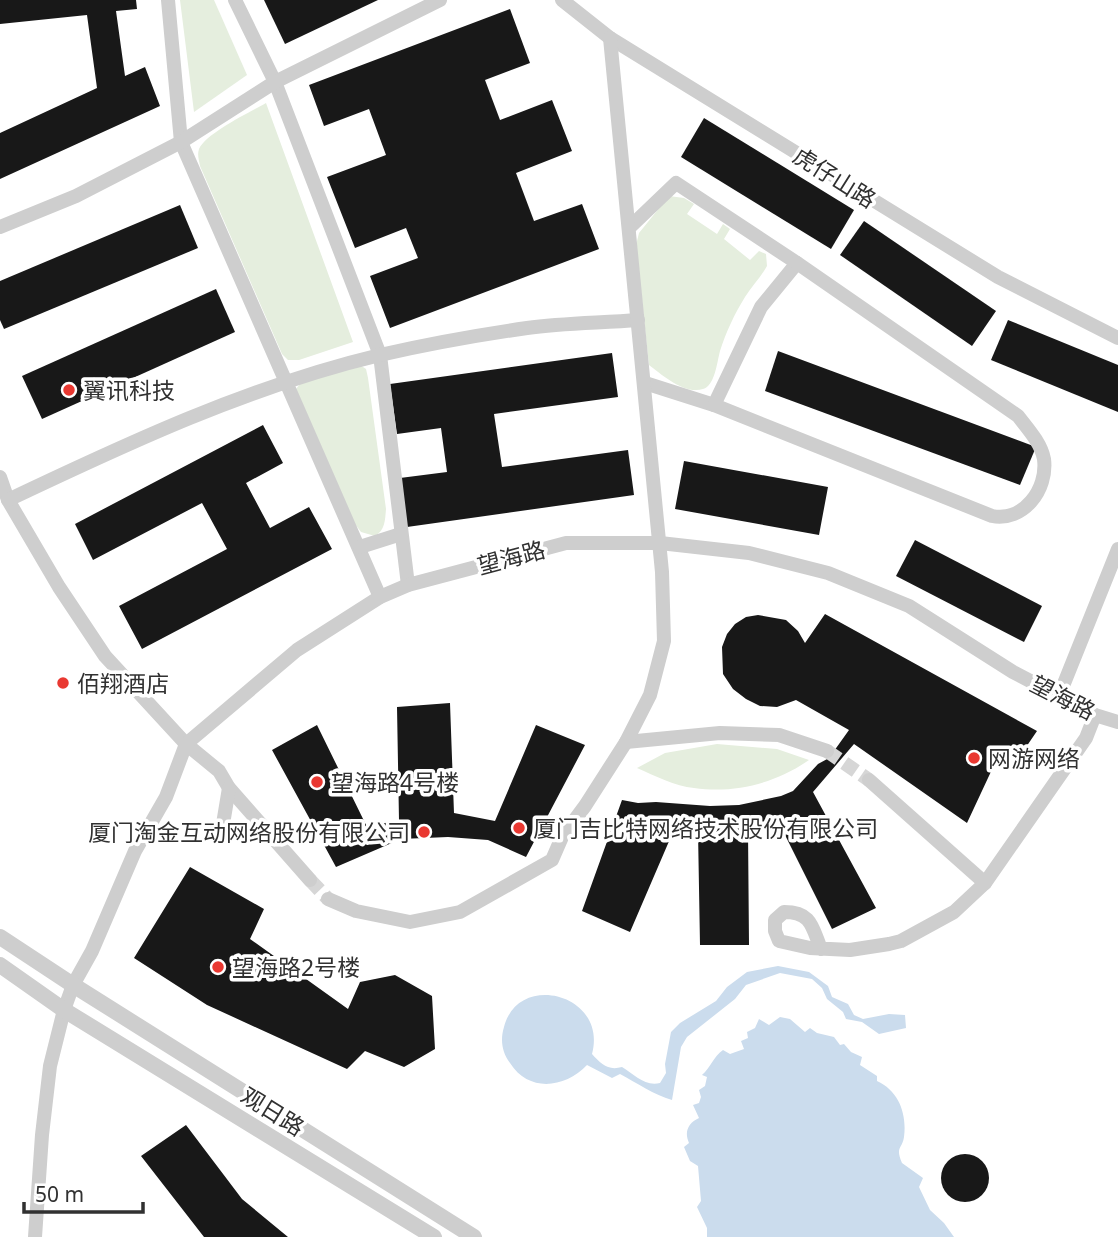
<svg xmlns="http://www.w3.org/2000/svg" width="1118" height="1237" viewBox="0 0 1118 1237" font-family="'Noto Sans','Noto Sans SC',sans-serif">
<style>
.green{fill:#e5eede}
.water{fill:#cbdced}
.building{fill:#181818}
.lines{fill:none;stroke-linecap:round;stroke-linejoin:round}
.minor-tunnel{stroke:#d6d6d6;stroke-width:14;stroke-dasharray:14 7;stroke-linecap:butt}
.minor{stroke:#cecece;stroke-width:14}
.tertiary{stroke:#cecece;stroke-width:16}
.poi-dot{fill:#e93831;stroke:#fff;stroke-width:2.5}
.labels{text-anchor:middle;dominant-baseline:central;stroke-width:7;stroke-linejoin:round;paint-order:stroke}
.street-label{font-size:23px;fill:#313131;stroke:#fff}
.poi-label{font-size:23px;fill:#313131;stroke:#fff;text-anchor:start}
</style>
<rect width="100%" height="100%" fill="#fff"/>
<g class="green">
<polygon points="180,0 214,0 247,75 194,112"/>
<path d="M266 103 353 342 299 360H288L282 354 200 166C199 160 197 155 199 149 206 133 250 112 266 103Z"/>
<path d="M669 196 684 198 694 204 687 214 717 234 723 224 730 229 724 239 750 260 759 251 766 254 767 266C761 277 752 286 745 297 735 313 726 332 720 351 717 362 715 386 703 389 685 395 662 375 649 365L636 245 639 233Z"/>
<path d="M360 365 366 369 368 378 386 509C385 521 385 530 375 536L361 532 355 524 296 389 300 384Z"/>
<path d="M717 744 777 749 809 760C776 783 735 794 694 788 675 786 655 776 637 768L665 753Z"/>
</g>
<g class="water">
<path d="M778 966 809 972 828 986 832 997 848 1004 854 1015 863 1019 889 1014 905 1015 906 1028 879 1034 862 1022 846 1019 843 1012 827 999 822 988 812 979 780 973 746 985 735 999 687 1037 681 1047 672 1100C654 1095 637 1083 620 1074L612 1078 587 1065C565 1088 529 1093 510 1063 502 1052 500 1040 504 1027 518 971 608 994 592 1054 601 1064 608 1071 622 1067 634 1074 645 1087 660 1083L666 1073 665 1064 671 1032 680 1023 716 1001 727 987 747 972Z"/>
<path d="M780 1017 790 1019 805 1032 810 1028 817 1033 834 1037 840 1045 844 1044 851 1052 862 1057 860 1065 877 1076V1081C899 1091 907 1114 904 1137 902 1150 895 1146 902 1163L923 1178 919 1187 930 1210 944 1223 954 1237H707V1228L697 1207 701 1201 698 1166 690 1161 684 1147 689 1143C684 1132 688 1123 699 1118L693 1105 699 1103 701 1097 699 1090 705 1086 707 1077 702 1075C711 1067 713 1057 723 1050L730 1054 744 1049 741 1041 748 1038 747 1032 755 1028 759 1019 769 1025Z"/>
</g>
<g class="building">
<polygon points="0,0 136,0 137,9 116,11 125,76 145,67 160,106 0,179 0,133 97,88 87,15 0,24"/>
<polygon points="264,0 378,0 285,44"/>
<polygon points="510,9 530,63 485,80 500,120 552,100 572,151 516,173 534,221 582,204 599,249 390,328 370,276 418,258 406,228 355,248 327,177 386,155 369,109 324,126 309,85"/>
<polygon points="704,118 854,210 831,249 681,157"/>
<polygon points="180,205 198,248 4,329 0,320 0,281"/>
<polygon points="864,221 996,311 972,346 840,255"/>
<polygon points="216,289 235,332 42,419 22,376"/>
<polygon points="1008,320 1118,365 1118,412 991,360"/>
<polygon points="778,351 1036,447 1020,485 765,391"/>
<polygon points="612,353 618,397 494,414 502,467 628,450 634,495 407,527 400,478 447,472 441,428 397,434 390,384"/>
<polygon points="263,425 283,463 246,483 270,528 309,507 332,549 142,649 119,606 227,549 202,503 93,560 75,524"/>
<polygon points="684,461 828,487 819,535 675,509"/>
<polygon points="915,540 1042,606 1024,642 896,576"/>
<polygon points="825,614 1037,731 1020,756 1002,748 967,823 854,744 813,792 876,908 832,929 779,823 763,829 748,830 749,945 700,945 698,831 676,825 630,932 582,911 622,800 638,803 656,802 710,806 739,805 781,796 793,791 818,764 829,758 849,730 796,700 777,707 760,706 746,699 733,689 723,674 722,647 727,634 735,624 746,617 758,615 786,620 798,631 805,643"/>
<polygon points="450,703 454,813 495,821 536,725 585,745 526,857 488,840 448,837 401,839 336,867 272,750 317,725 367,827 399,820 397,707"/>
<polygon points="190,867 264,909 250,939 348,1009 360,982 395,975 432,996 435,1049 404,1067 365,1051 347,1069 207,1005 134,958"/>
<polygon points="186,1125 242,1199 288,1237 204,1237 141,1156"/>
<circle cx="965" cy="1178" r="24"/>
</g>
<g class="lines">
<g class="minor-tunnel">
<polyline points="827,751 869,780"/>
<polyline points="310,880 328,899"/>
</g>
<g class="minor">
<polyline points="168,0 181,142 380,597"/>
<polyline points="235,0 275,82 380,355 408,585"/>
<polyline points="562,0 610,38 998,277 1118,338"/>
<polyline points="0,227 76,196 181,142 275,82 440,0"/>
<polyline points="629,228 676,183 797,263 761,307 714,405 645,383"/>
<path d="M714 405 992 516C1023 522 1048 490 1044 459 1041 443 1028 429 1018 416L797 263"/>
<polyline points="0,477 8,500 59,587 105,656 186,744 219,771 229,788 310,880"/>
<path d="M8 500C128 443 250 386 380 355 428 344 478 335 527 328 563 323 601 323 638 320"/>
<polyline points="360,547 401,534"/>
<polyline points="1059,696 1118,549"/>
<polyline points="626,742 720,733 779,735 827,751"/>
<polyline points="869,780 985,883"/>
<polyline points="223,824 229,788"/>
<polyline points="328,899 356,911 410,922 460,912 552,860 562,837 585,806 626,742 650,695 664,641 662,572 610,38"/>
<path d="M821 949C812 927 812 912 784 912L775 920V931L779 941 810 948 850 950 889 944 901 941 954 912 985 883 1086 738 1095 715"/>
<polyline points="35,1237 42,1135 50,1066 64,1010 73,985 92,951 135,851 166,797 186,744 297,650 380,597 408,585 566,543 660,543 749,553 828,573 909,606 1013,672 1095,715 1118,722"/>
</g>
<g class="tertiary">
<polyline points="0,937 73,985 474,1237"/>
<polyline points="0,965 64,1010 434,1237"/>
</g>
</g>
<g class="poi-dot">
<circle cx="69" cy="390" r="7"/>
<circle cx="63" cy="683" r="7"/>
<circle cx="974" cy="758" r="7"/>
<circle cx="317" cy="782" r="7"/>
<circle cx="519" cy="828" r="7"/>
<circle cx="424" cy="832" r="7"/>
<circle cx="218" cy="967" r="7"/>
</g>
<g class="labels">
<g class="street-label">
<text transform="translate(835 177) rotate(32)">虎仔山路</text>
<text transform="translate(511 557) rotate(-15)">望海路</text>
<text transform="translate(1063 697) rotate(27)">望海路</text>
<text transform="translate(273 1111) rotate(32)">观日路</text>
</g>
<g class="poi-label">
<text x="83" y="390">翼讯科技</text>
<text x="77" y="683">佰翔酒店</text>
<text x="988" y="758">网游网络</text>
<text x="331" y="782">望海路4号楼</text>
<text x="533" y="828">厦门吉比特网络技术股份有限公司</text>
<text x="410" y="832" text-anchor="end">厦门淘金互动网络股份有限公司</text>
<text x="232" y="967">望海路2号楼</text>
</g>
</g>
<path d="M24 1202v10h119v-10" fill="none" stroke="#313131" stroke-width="3.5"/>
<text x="35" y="1202" font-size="21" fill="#313131" stroke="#ffffff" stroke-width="5" paint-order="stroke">50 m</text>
</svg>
